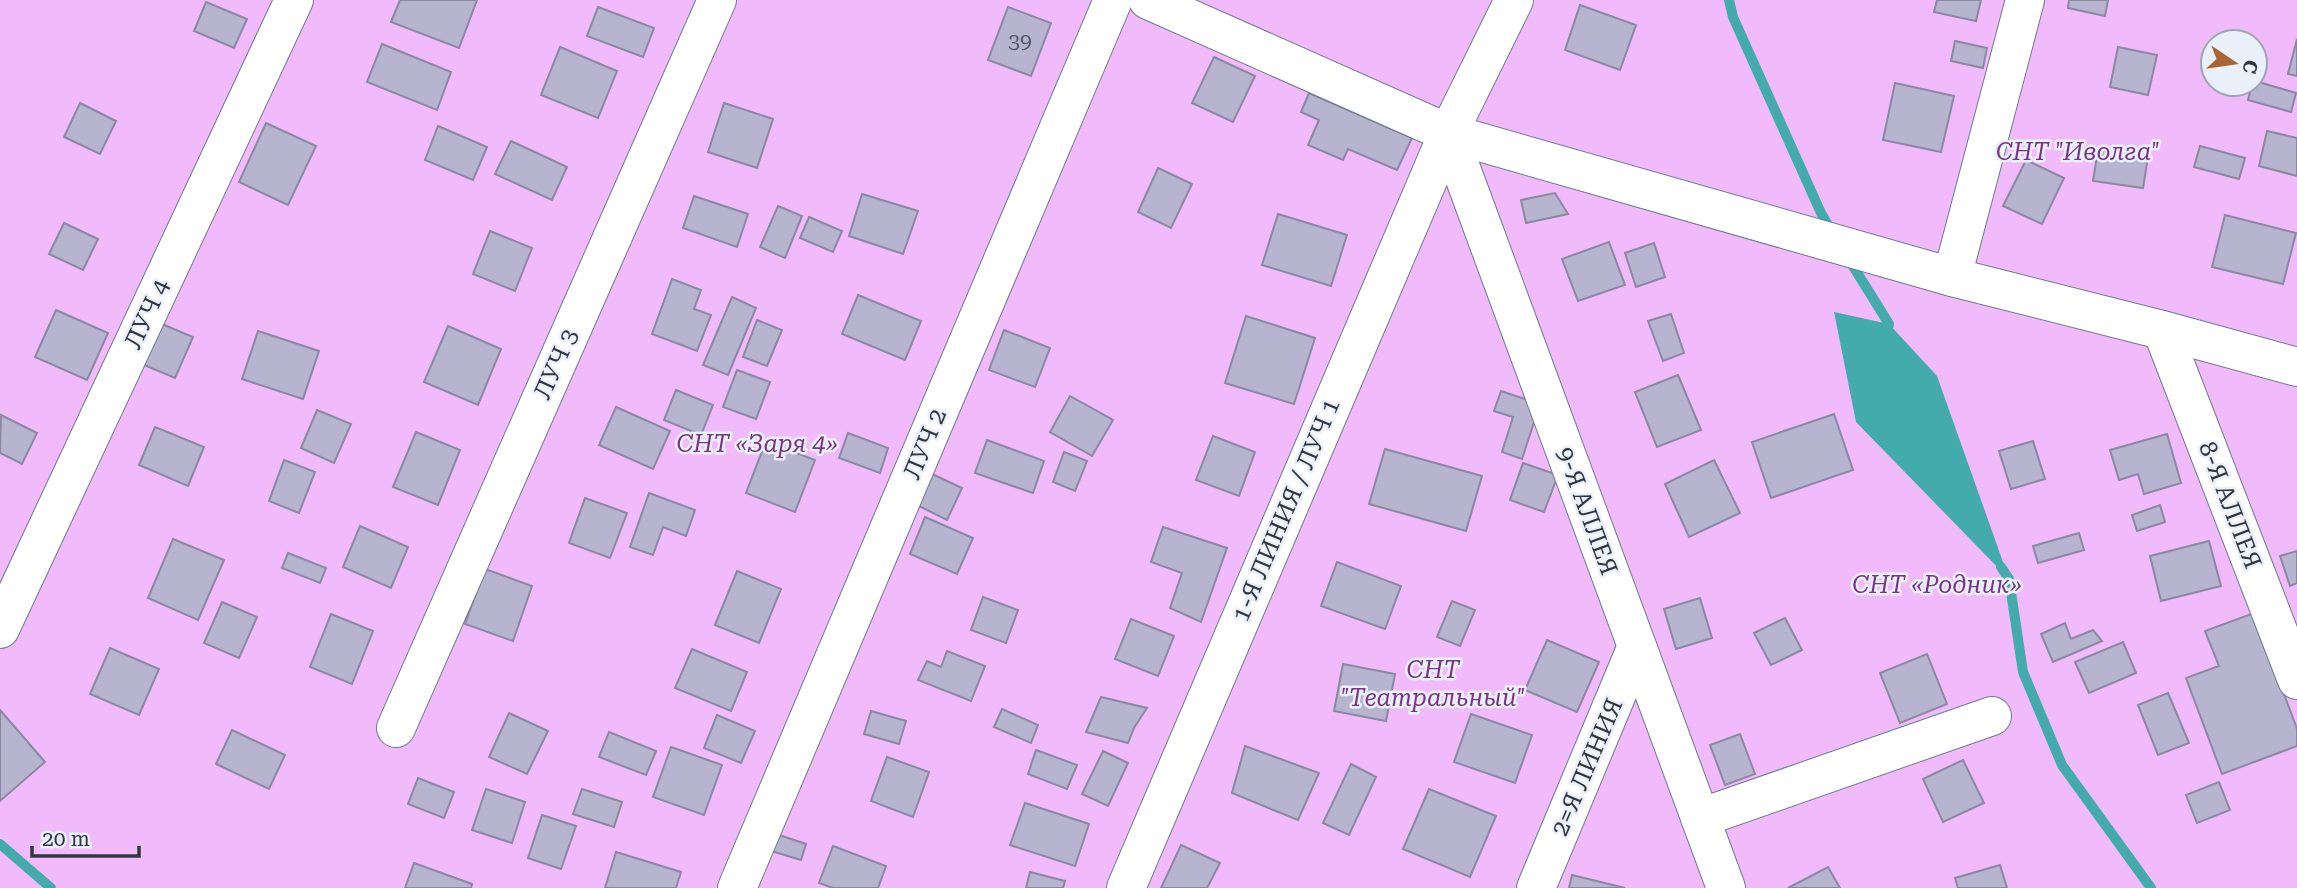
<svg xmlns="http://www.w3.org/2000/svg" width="2297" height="888" viewBox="0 0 2297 888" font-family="'Roboto Serif',serif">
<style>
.green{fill:#f1bafb;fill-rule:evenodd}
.water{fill:#44abad}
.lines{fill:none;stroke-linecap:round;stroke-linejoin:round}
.stream{stroke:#44abad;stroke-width:10}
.building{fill:#b7b4cf;stroke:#8b88a2;stroke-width:2}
.minor-casing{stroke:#6c7a90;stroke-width:40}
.minor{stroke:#fff;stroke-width:38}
.labels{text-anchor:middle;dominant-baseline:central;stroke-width:5;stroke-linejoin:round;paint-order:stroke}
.number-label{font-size:21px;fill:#525664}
.park-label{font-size:24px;font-style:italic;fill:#7b3588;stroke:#e9f0fa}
.street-label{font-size:24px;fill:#303640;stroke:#e9f0fa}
</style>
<rect width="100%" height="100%" fill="#d4e3fc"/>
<path class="green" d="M0 0H2297V888H0ZM2213 42H2255V84H2213Z"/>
<polygon class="water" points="1834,312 1889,324 1937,376 2009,579 1856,422"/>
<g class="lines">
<g class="stream">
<polyline points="1729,0 1733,17 1821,213 1832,232"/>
<polyline points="1848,258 1889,324 1886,335"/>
<polyline points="2001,567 2009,579 2023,672 2062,765 2151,888"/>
<polyline points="0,844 51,888"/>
</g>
</g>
<g class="building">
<polygon points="400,0 477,0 459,48 391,22"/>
<polygon points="1937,0 1981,0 1976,21 1934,12"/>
<polygon points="2069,0 2108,0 2105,16 2068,8"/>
<polygon points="206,2 247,19 234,48 194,31"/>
<polygon points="1580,5 1636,25 1620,70 1565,50"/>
<polygon points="598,7 654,28 643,57 587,36"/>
<polygon points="1008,7 1051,23 1031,76 988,60"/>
<polygon points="2297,39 2297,76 2288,74"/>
<polygon points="1955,41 1987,48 1983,68 1951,61"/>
<polygon points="382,44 451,72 437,110 367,82"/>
<polygon points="560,47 617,71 598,118 541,95"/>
<polygon points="2118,47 2157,55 2148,95 2110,87"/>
<polygon points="1214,57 1255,76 1233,122 1192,103"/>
<polygon points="2255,81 2296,93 2291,112 2248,100 2252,84 2255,84"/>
<polygon points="1895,83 1954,96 1941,152 1883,140"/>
<polygon points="1309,93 1412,138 1397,170 1348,149 1343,160 1308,145 1319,120 1301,112"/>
<polygon points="80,103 116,121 100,154 64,137"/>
<polygon points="724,103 773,119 757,168 708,152"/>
<polygon points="266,123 316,146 288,205 239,182"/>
<polygon points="438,126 487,147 473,180 425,160"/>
<polygon points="2267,131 2297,138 2297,176 2259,166"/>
<polygon points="511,141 567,167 552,200 495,174"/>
<polygon points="2200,146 2245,158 2239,179 2194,167"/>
<polygon points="2098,150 2148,157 2143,188 2093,181"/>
<polygon points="2026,160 2064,178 2042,224 2003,206"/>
<polygon points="1158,168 1192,184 1171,228 1138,212"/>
<polygon points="1555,193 1568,214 1526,223 1521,200"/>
<polygon points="862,194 918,211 903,254 849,236"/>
<polygon points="694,196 748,214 737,247 683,228"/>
<polygon points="778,206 802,216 785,258 760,247"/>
<polygon points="1278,214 1347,235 1331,286 1262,265"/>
<polygon points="2225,215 2296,233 2283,284 2212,267"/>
<polygon points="809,217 842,231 833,252 800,238"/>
<polygon points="64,223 98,239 83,270 49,254"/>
<polygon points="490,231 532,248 515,291 473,274"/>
<polygon points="1609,242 1625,285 1578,301 1562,259"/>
<polygon points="1654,243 1665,277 1636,287 1625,253"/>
<polygon points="672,279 701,290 694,309 711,315 697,351 652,334"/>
<polygon points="858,295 921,321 905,360 842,334"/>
<polygon points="732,297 756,308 728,375 703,365"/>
<polygon points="56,310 108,333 87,380 35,357"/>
<polygon points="1671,314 1684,353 1663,361 1648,321"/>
<polygon points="1246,316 1315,338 1294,404 1225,383"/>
<polygon points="757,320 782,330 767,366 743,357"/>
<polygon points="162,324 193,337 175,378 144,365"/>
<polygon points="448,326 501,349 478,405 424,382"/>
<polygon points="1004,330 1050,348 1035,387 989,370"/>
<polygon points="258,331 319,351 303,399 242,379"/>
<polygon points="737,370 770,382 756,419 723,407"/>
<polygon points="1678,375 1701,430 1657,447 1635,392"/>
<polygon points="676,390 713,405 701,435 664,420"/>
<polygon points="1501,391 1540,404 1522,459 1502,452 1513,417 1494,411"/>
<polygon points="1070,396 1113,420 1092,456 1050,432"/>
<polygon points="616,407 670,431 653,469 599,445"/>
<polygon points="317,410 351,424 334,463 301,448"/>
<polygon points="1834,414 1853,470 1771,498 1752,442"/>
<polygon points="1,415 37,433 22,464 0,453"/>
<polygon points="155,427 204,447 188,486 139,465"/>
<polygon points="416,432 460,450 438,505 393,487"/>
<polygon points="848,433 888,448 880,473 839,458"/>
<polygon points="2167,434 2181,483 2144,494 2138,474 2119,480 2110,450"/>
<polygon points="1213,436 1255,452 1239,496 1196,480"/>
<polygon points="987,440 1044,461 1033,493 975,473"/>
<polygon points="766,441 815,460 795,512 746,493"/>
<polygon points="2033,441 2045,479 2011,489 1999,451"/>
<polygon points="1385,449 1482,476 1466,531 1369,504"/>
<polygon points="1064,452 1087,461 1075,491 1053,482"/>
<polygon points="284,460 315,472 299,513 269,501"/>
<polygon points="1714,460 1740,513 1689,537 1665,484"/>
<polygon points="1523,463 1558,475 1544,512 1510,500"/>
<polygon points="930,473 962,488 947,520 915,504"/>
<polygon points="649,493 695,510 686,536 663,527 653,555 630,547"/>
<polygon points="585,498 627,513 610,558 569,543"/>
<polygon points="2160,505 2165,522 2137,531 2132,515"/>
<polygon points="925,517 973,538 957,574 910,554"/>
<polygon points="360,526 408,547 391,588 343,567"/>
<polygon points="1163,527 1227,548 1201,622 1170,608 1182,573 1151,562"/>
<polygon points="2079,533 2084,550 2038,563 2033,546"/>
<polygon points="173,539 224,560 198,620 148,598"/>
<polygon points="2209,541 2221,586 2161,601 2150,556"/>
<polygon points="2297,551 2297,583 2290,586 2280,556"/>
<polygon points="288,553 326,568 320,583 282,568"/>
<polygon points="1337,562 1401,586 1385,629 1321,606"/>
<polygon points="485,569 532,586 513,641 465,624"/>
<polygon points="737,571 781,589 759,643 715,625"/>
<polygon points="983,597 1018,610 1006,643 971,630"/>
<polygon points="1700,598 1712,638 1676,649 1664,609"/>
<polygon points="1452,601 1475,610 1460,646 1437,637"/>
<polygon points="222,602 257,617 239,658 204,643"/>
<polygon points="2254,613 2297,729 2297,746 2222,774 2186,678 2219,666 2205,631"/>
<polygon points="331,614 373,631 352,684 310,667"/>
<polygon points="1785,618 1802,650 1771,665 1754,633"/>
<polygon points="1131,619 1174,636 1158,676 1115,659"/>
<polygon points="2065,623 2071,639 2093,630 2102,641 2053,662 2041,634"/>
<polygon points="1547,640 1599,662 1577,712 1525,690"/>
<polygon points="2123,642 2136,673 2089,693 2075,662"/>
<polygon points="110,648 159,669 139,715 90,694"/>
<polygon points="692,649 747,672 731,711 675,688"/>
<polygon points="947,651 985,666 971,701 918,680 927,661 941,667"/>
<polygon points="1927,654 1947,704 1900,723 1880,673"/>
<polygon points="1343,664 1395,674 1386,721 1334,711"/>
<polygon points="2168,693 2189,743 2158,755 2138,705"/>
<polygon points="1101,697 1147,708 1134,728 1128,743 1086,732"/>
<polygon points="1002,709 1038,725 1031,743 994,727"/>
<polygon points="0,710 45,762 0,801"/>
<polygon points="871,711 906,721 899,744 864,734"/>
<polygon points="509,713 548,731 527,774 489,757"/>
<polygon points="1471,714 1532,735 1515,783 1454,762"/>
<polygon points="717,715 755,731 741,763 704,748"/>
<polygon points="232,730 285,755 269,789 216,764"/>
<polygon points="609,732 656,751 646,775 599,757"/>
<polygon points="1740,734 1755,774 1725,785 1710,745"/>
<polygon points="1245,746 1319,773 1298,820 1232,793"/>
<polygon points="671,747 722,765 704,815 653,797"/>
<polygon points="1036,750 1077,765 1067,789 1028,774"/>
<polygon points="1103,751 1128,763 1108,806 1082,794"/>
<polygon points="887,757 929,772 913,817 871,801"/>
<polygon points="1963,760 1984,803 1943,822 1923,779"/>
<polygon points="1351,764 1376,777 1349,835 1323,823"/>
<polygon points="418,778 454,792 444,818 408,804"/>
<polygon points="2219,782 2230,810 2197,823 2186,795"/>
<polygon points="486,789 525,802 512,843 472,830"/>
<polygon points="582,789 622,802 614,827 573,814"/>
<polygon points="1429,789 1496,816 1470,877 1403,849"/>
<polygon points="1025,803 1089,824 1075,866 1010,845"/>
<polygon points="542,815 576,826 561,869 528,858"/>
<polygon points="773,833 806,844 801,860 768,850"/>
<polygon points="1181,845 1220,863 1207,888 1161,888"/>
<polygon points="833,846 886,866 878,888 833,888 819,883"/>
<polygon points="616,852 681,872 676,888 605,888"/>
<polygon points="414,863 472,884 471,888 405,888"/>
<polygon points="2000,865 2007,888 1958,888 1955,878"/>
<polygon points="1828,867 1840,888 1788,888"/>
<polygon points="1030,872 1065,881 1063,888 1026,888"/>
<polygon points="1572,875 1625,888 1569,888"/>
</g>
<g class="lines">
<g class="minor-casing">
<g id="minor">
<polyline points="1148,0 1448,133 1952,277 2162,330 2297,367"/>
<polyline points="1448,133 1726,888"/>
<polyline points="1952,277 2025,0"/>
<polyline points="2162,330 2297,680"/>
<polyline points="0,629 294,0"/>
<polyline points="396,728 717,0"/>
<polyline points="1700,818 1992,716"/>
<polyline points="737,888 1113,0"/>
<polyline points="1126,888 1446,138 1514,0"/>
<polyline points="1536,888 1637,646"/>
</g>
</g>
<use href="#minor" class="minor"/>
</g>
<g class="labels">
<g class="number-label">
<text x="1020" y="41">39</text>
</g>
<g class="park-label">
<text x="2078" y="152">СНТ "Иволга"</text>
<text x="757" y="444">СНТ «Заря 4»</text>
<text x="1937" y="585">СНТ «Родник»</text>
<text x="1433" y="670">СНТ<tspan x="1433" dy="28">"Театральный"</tspan></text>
</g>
<g class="street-label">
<text transform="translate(147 314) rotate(-65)">ЛУЧ 4</text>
<text transform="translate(556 364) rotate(-66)">ЛУЧ 3</text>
<text transform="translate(925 444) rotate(-67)">ЛУЧ 2</text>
<text transform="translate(2230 505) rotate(69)">8-Я АЛЛЕЯ</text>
<text transform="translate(1286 510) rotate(-67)">1-Я ЛИНИЯ / ЛУЧ 1</text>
<text transform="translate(1587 511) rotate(70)">9-Я АЛЛЕЯ</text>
<text transform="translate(1587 767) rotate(-67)">2=Я ЛИНИЯ</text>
</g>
</g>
<g transform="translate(2234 63) rotate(103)"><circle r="33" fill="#e9f0fa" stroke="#9fa6b0" stroke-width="2"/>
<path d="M0-5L12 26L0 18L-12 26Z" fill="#a96534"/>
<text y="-10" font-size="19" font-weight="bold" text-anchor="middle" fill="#303640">С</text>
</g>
<path d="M32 846v10h107v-10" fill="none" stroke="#303640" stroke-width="3.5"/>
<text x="42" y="846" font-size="21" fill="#303640" stroke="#e9f0fa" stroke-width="5" paint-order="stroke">20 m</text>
</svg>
